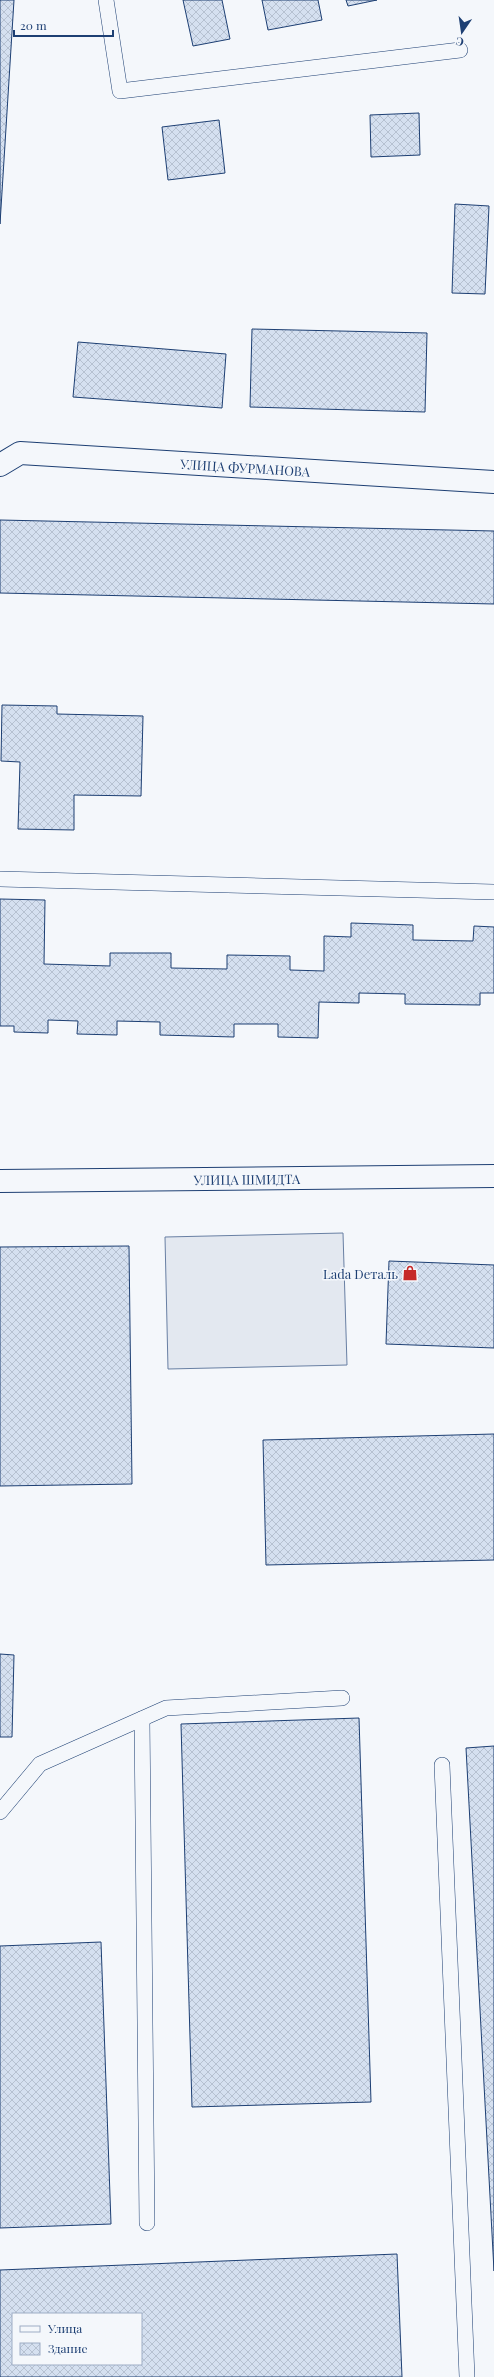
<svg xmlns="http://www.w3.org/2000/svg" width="494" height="2377" viewBox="0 0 494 2377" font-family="'Playfair Display',serif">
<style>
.parking{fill:#e3e8f0;stroke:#687fa3}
.building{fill:url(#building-cross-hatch);stroke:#1d3f73;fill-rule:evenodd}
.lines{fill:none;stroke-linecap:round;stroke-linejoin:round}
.lane-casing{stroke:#1d3f73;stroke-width:16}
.street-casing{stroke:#1d3f73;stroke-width:24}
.secondary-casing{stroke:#1d3f73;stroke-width:24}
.lane{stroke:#f4f7fb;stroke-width:15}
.street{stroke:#f4f7fb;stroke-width:22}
.secondary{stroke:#f4f7fb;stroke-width:22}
.labels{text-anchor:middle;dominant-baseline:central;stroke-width:3;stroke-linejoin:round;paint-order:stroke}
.street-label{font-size:13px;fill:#1d3f73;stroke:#f4f7fb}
.poi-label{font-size:13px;fill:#1d3f73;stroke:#f4f7fb;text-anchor:end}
</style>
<defs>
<pattern id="building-cross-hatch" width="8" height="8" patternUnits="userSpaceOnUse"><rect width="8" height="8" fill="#d5e0f0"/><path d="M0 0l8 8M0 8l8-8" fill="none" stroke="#b6c1d1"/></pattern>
</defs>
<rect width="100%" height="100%" fill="#f4f7fb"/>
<polygon class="parking" points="343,1233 347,1365 168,1369 165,1237"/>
<g class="building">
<polygon points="0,0 14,0 0,224"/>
<polygon points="183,0 222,0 230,39 193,46"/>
<polygon points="262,0 318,0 322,20 268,30"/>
<polygon points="346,0 377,0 348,6"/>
<polygon points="419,113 420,155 371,157 370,115"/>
<polygon points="219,120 225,173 168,180 162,127"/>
<polygon points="455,204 489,206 485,294 452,293"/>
<polygon points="252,329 427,333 425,412 250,407"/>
<polygon points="78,342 226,354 222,408 73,397"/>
<polygon points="0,520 494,531 494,604 0,593"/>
<polygon points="2,705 57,706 57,714 143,716 141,796 74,795 74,830 18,829 20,762 1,761"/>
<polygon points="0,899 45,900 44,964 110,966 110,953 171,953 171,968 227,969 227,955 290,956 290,970 324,971 324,936 351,937 351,923 413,925 413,940 473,941 474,926 494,927 494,993 480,993 480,1005 405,1004 405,994 359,993 359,1003 319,1002 318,1038 278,1037 278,1024 234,1024 234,1037 160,1035 160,1022 117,1021 117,1035 77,1034 78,1021 48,1020 48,1033 14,1032 14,1026 0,1026"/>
<polygon points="129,1246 132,1484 0,1486 0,1247"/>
<polygon points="389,1261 494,1265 494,1348 386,1344"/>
<polygon points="494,1434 494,1560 266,1565 263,1440"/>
<polygon points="0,1654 14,1655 12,1737 0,1737"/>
<polygon points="359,1718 371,2102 192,2107 181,1724"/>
<polygon points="494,1746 494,2271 466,1748"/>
<polygon points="101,1942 111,2224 0,2228 0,1946"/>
<path d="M397 2254 402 2377H0V2270ZM13 2314H141V2364H13Z"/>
</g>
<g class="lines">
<g class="lane-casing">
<g id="lane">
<polyline points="106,0 120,91 460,50"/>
<polyline points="0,879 494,892"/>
<polyline points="142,1719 147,2223"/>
<polyline points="442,1765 467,2377"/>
<polyline points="0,1812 40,1764 166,1708 342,1698"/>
</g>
</g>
<g class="street-casing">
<g id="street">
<path id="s1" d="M0 465 20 453 494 482"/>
</g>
</g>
<g class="secondary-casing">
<g id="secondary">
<path id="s2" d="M0 1181 494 1176"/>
</g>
</g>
<use href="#lane" class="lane"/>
<use href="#street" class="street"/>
<use href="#secondary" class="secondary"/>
</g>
<defs>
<g id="shop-bare" transform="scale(1.2)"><path d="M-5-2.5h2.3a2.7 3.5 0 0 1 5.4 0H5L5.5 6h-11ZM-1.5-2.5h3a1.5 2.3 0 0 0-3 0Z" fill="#c62828" stroke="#f4f7fb" stroke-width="2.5" paint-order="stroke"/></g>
</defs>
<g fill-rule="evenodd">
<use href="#shop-bare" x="410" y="1273"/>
</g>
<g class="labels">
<g class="street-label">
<text stroke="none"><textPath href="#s1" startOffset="249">УЛИЦА ФУРМАНОВА</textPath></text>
<text stroke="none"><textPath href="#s2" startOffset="247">УЛИЦА ШМИДТА</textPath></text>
</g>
<g class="poi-label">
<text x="398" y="1273">Lada Dеталь</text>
</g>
</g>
<rect x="12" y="2313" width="130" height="52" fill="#f4f7fb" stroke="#9eadc5"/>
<rect x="20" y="2326" width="20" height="6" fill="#f4f7fb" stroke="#9eadc5"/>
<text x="48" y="2333" font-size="12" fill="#1d3f73">Улица</text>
<rect x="20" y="2343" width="20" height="12" fill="url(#building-cross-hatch)" stroke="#9eadc5"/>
<text x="48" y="2353" font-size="12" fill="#1d3f73">Здание</text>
<g transform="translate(462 32) rotate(193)" stroke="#f4f7fb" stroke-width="3" paint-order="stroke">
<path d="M0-3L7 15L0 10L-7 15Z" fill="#1d3f73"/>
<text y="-6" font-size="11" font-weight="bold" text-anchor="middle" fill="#1d3f73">С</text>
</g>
<path d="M14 30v6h99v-6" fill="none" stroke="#1d3f73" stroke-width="2"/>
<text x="20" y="30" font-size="12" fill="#1d3f73" stroke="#f4f7fb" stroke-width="3" paint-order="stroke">20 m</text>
</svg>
